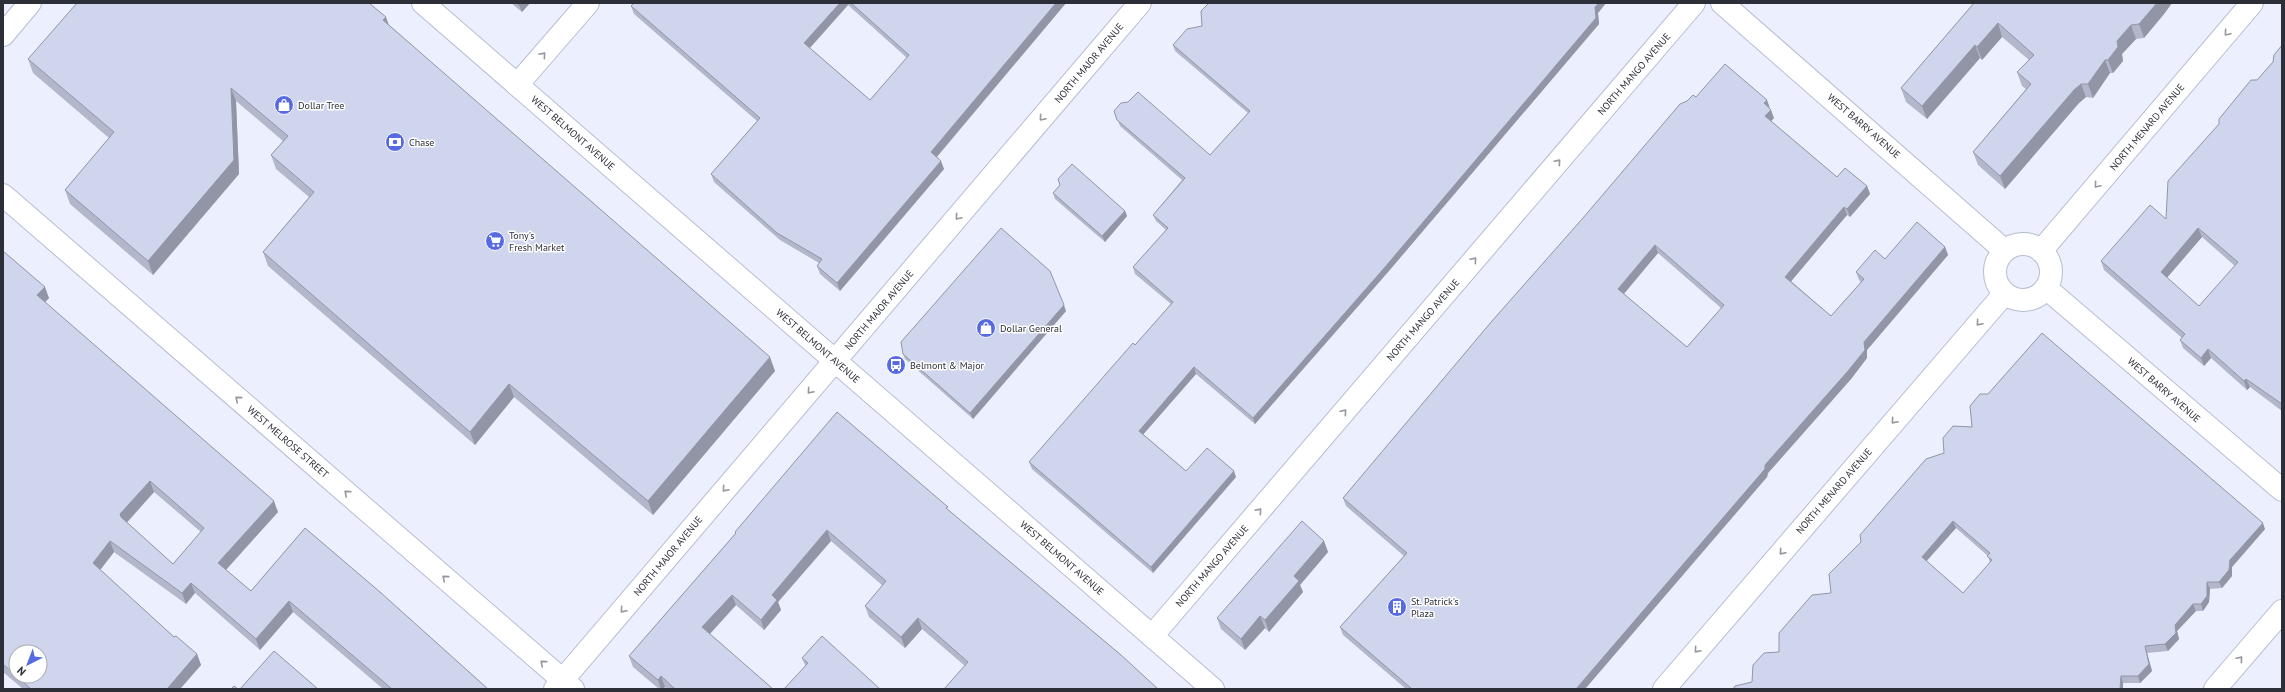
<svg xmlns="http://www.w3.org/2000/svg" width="2285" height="692" font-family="'PT Sans',sans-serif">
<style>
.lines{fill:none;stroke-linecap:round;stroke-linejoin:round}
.minor-casing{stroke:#b6bcd2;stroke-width:24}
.secondary-casing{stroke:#b6bcd2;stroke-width:24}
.minor{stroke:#fff;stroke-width:22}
.secondary{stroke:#fff;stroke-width:22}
.wall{fill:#b2b7cb;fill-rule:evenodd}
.shaded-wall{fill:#9195a5}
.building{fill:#cfd5ec;stroke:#9195a5;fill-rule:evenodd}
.oneway{stroke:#96979c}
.labels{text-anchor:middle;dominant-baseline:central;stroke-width:3;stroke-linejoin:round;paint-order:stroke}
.street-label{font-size:10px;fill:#2d2f38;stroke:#fff}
.poi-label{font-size:10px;fill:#2d2f38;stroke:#fff;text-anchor:start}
</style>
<rect width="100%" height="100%" fill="#ecf0fe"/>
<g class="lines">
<defs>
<path id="minor" d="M1722 3 2004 250
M517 85 588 3
M3 195 573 689
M1995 272a28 28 0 1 1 56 0a28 28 0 1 1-56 0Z
M2041 251 2252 3
M2046 288 2282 490
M1152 636 1694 3
M555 689 1140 3
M1664 689 2005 293
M2215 689 2282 611"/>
<path id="secondary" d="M423 3 1213 689
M3 35 30 3"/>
</defs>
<use href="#minor" class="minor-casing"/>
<use href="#secondary" class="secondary-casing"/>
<use href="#minor" class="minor"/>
<use href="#secondary" class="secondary"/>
</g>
<path class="wall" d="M511 3H530L522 12Z
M634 3H1066L937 157 944 169 840 291 820 274 817 266 819 263 780 240 714 182 711 174 757 121 634 14 631 6ZM848 5 907 58 870 100 810 48Z
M1209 3H1606L1598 13 1599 24 1388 272 1255 424 1196 374 1143 434 1186 471 1236 477 1153 573 1032 469 1029 462 1135 345 1171 304 1135 274 1133 267 1166 230 1156 221 1153 215 1182 180 1120 126 1114 111 1210 155 1248 113 1175 51 1173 45 1202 26Z
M1974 3H2172L2164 14 2144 38 2136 39 2122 54 2123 61 2113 73H2110L2093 98 2086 97 2079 103 2005 189 1978 165 1973 152 2026 89 2022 86 2017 72 2029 60 2002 37 1982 60 1980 58 1927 119 1906 102 1901 88Z
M388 24 775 371 653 515 514 397 475 445 268 266 263 252 309 197 276 169 271 155 283 141 236 101 239 174 153 275 70 204 65 190 109 138 33 73 28 59Z
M2282 45V411L2250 387 2247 390 2211 358 2204 366 2183 348 2180 340 2182 338 2104 270 2101 261 2166 219 2257 80 2273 62ZM2202 237 2235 266 2199 306 2167 278Z
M1696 97 1774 118 1771 121 1837 177 1867 186 1870 194 1850 217 1847 215 1791 281 1831 316 1861 282 1859 280 1856 272 1885 259 1945 247 1948 255 1867 350V358L1851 379 1768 473 1767 477 1585 689H1406L1343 635 1340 627 1404 556 1346 506 1343 498ZM1658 253 1721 308 1687 347 1624 294Z
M1053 193 1125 211 1127 216 1105 242 1055 199Z
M3 251 49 298 45 302 278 512 226 570 251 591 305 528 488 689H383L293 612 260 650 195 593 186 604 114 552 100 570 174 637 197 654 201 665 180 689H23L3 672ZM154 492 201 532 173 564 127 523Z
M1066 311 973 419 905 359 903 354Z
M1926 459 2265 529 2232 567V576L2222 588 2210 589 2209 602 2203 611H2196L2177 631 2179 639 2168 651 2147 653 2152 671 2140 683 1752 682 1831 593 1861 542ZM1956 528 1988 556 1990 563 1963 593 1926 561Z
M949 511 1121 655 965 666 922 629 905 648 869 617 865 606 883 586 831 541 778 602 781 610 764 630 736 605 710 634 773 689H667L665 687 663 689H659L633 667 629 656 735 534V532Z
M1324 541 1328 552 1300 585 1303 592 1269 632 1265 628 1245 650 1221 629 1217 618Z
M802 658 880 689 805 665Z"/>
<path class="shaded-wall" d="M521 3H530L522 12 519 5Z
M840 3H847L848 5 807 51 804 43Z
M1056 3H1066L934 160 931 152Z
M1599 3H1606L1598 13 1599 24 1388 272 1255 424 1253 418Z
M2157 3H2172L2164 14 2144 38 2139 24Z
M386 17 391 31 383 20Z
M1998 23 2002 37 1982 60 1977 47Z
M2131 25 2136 39 2122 54 2123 61 2113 73 2108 60 2117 41Z
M1975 45 1980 58 1927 119 1922 106Z
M2105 60 2110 73 2093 98 2088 84Z
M2081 84 2086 97 2079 103 2005 189 2000 176 2074 90Z
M231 88 236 101 239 174 153 275 148 261Z
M1767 100 1770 108 1764 103Z
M1771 110 1774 118 1768 124 1765 116Z
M941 161 944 169 840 291 837 283Z
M1867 186 1870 194 1850 217 1847 209Z
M1844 207 1847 215 1788 285 1785 277Z
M1125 211 1127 216 1105 242 1102 236Z
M2198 228 2202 237 2164 281 2161 272Z
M1655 245 1658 253 1621 297 1618 289Z
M1945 247 1948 255 1867 350V358L1851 379 1768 473 1767 477 1585 689H1576L1765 465 1864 342Z
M45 287 49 298 41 306 37 295Z
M1064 305 1066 311 973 419 970 413Z
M2208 349 2211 358 2204 366 2201 358Z
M770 357 775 371 653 515 648 501Z
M1194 367 1196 374 1141 437 1139 431Z
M2246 379 2250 387 2247 390 2244 381Z
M509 384 514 397 475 445 470 432Z
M1234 471 1236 477 1153 573 1151 567Z
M150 481 154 492 124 525 121 517 120 514Z
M274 501 278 512 222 574 218 563Z
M1953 521 1956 528 1924 564 1922 557Z
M2263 523 2265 529 2232 567V576L2222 588 2219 582 2230 560Z
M827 530 831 541 778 602 781 610 764 630 761 620 772 595Z
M110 541 114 552 97 574 93 563Z
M1324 541 1328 552 1300 585 1303 592 1269 632 1265 620 1294 576Z
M2207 582 2210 589 2209 602 2203 611 2201 604Z
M191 583 195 593 186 604 182 593Z
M732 595 736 605 706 638 702 627Z
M289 601 293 612 260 650 256 639Z
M2193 604 2196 611 2177 631 2179 639 2168 651 2165 644 2175 625Z
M1260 616 1265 628 1245 650 1241 639Z
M918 618 922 629 905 648 901 637Z
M2145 646 2147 653 2152 671 2140 683 2138 676Z
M197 654 201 665 180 689H167Z
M661 676 665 687 663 689H661L658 680Z
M2121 676 2123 683V689H2120Z"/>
<path class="building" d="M77 3H369L386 17 383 20 770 357 648 501 509 384 470 432 263 252 314 192 271 155 288 136 231 88 234 160 148 261 65 190 114 132 28 59Z
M516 3H521L519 5Z
M634 3H840L804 43 870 100 909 55 851 3H1056L931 152 941 161 837 283 817 266 822 259 777 233 711 174 760 118 631 6Z
M1209 3H1599L1595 7 1596 18 1386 266 1253 418 1194 367 1139 431 1186 471 1207 448 1234 471 1151 567 1029 462 1133 343 1135 345 1173 302 1133 267 1168 228 1153 215 1185 178 1117 120 1114 111 1121 103 1128 102 1138 92 1210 155 1250 111 1173 45 1187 29 1202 26 1201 11Z
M1974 3H2157L2139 24 2131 25 2117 41 2118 47 2108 60H2105L2088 84H2081L2074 90 2000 176 1973 152 2031 84 2017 72 2034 55 1998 23 1977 47 1975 45 1922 106 1901 88Z
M2282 45V404L2246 379 2244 381 2208 349 2201 358 2180 340 2185 334 2101 261 2150 205 2166 219 2168 181 2219 124V119L2251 80H2257L2273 62 2274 55ZM2198 228 2238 262 2199 306 2161 272Z
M1725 64 1767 100 1764 103 1771 110 1765 116 1837 177 1845 168 1867 186 1847 209 1844 207 1785 277 1831 316 1864 279 1856 272 1875 250 1885 259 1917 222 1945 247 1864 342 1865 350 1848 371 1765 465V469L1576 689H1412L1340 627 1407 553 1343 498 1492 321 1583 218 1680 104 1687 101 1693 95 1696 97ZM1655 245 1724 305 1687 347 1618 289Z
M1072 164 1125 211 1102 236 1053 193 1060 185 1058 179Z
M1001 228 1050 271 1064 305 970 413 903 354 901 342Z
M3 251 45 287 37 295 274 501 218 563 251 591 305 528 380 592 488 689H392L289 601 256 639 191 583 182 593 110 541 93 563 174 637 176 636 197 654 167 689H31L16 676H40V652H16V676L3 664ZM150 481 204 528 173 564 121 517 120 514Z
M2042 333 2263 523 2230 560 2229 570 2219 582H2207V596L2201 604H2193L2175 625 2176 633 2165 644 2145 646 2149 664 2138 676H2121L2120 689H1733L1735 686 1752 682 1753 665 1764 653 1779 652V633L1812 595 1831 593 1829 574 1861 542 1860 535 1926 459 1944 453 1943 438 1953 426 1972 427 1970 406 1980 394H1988ZM1953 521 1990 553 1987 556 1992 560 1963 593 1922 557Z
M837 412 948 507 946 508 1121 655 1158 689H944L968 662 918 618 901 637 865 606 886 581 827 530 772 595 777 600 761 620 732 595 702 627 773 689H675L661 676 658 680 629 656 736 533 735 532Z
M1302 521 1324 541 1294 576 1299 581 1265 620 1260 616 1241 639 1217 618Z
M822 636 880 689H784L808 663 802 658Z
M274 651 318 689H240Z
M234 686 238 689H231Z"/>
<defs><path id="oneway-chevron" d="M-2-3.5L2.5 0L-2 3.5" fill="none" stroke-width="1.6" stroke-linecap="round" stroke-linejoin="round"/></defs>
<g class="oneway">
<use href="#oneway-chevron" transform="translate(2227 33) rotate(130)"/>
<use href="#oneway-chevron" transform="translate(543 55) rotate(-49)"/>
<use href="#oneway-chevron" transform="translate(1042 118) rotate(130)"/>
<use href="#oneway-chevron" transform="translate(1558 162) rotate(-49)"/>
<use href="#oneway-chevron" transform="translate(2097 185) rotate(130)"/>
<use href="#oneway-chevron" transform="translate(958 217) rotate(130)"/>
<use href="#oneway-chevron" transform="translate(1474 260) rotate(-49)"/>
<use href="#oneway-chevron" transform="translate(1979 323) rotate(131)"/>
<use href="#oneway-chevron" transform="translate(810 391) rotate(131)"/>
<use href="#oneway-chevron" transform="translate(238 399) rotate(-139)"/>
<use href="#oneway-chevron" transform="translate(1344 412) rotate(-49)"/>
<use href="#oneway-chevron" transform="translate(1894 421) rotate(131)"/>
<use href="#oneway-chevron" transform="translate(725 489) rotate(131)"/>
<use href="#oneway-chevron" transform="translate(347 493) rotate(-139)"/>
<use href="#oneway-chevron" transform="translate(1259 511) rotate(-49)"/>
<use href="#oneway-chevron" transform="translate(1782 552) rotate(131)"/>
<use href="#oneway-chevron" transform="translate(445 578) rotate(-139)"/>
<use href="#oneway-chevron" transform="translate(623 610) rotate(131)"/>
<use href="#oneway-chevron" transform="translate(1697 650) rotate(131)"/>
<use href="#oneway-chevron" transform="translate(2240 659) rotate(-49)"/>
<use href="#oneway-chevron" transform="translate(543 663) rotate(-139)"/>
</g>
<defs>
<symbol id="shop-disc" viewBox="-11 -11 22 22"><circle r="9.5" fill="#586ae1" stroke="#fff"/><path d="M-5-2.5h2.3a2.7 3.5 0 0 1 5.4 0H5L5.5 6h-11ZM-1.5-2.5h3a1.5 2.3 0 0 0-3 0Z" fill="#fff"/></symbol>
<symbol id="bank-disc" viewBox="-11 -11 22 22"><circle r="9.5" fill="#586ae1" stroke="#fff"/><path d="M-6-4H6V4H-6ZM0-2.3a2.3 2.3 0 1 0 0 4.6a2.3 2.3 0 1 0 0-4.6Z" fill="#fff"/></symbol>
<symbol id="supermarket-disc" viewBox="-11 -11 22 22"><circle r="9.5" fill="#586ae1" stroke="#fff"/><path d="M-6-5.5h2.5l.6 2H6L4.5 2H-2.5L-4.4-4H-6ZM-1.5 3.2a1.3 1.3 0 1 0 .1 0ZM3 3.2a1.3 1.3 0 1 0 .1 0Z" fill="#fff"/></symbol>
<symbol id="bus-disc" viewBox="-11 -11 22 22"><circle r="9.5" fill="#586ae1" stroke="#fff"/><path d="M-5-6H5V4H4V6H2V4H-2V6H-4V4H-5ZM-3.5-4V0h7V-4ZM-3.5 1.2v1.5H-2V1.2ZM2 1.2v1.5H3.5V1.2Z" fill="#fff"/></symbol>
<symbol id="building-disc" viewBox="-11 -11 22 22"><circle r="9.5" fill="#586ae1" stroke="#fff"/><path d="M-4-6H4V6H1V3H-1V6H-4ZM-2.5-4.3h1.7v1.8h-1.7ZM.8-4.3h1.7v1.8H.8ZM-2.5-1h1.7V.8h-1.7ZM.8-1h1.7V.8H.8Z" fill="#fff"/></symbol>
</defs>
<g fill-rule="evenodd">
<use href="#shop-disc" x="273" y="94" width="22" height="22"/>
<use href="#bank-disc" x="384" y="131" width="22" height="22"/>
<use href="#supermarket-disc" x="484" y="230" width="22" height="22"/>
<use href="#shop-disc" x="975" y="317" width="22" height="22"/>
<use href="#bus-disc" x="885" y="354" width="22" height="22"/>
<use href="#building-disc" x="1386" y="596" width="22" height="22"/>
</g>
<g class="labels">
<g class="street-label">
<text transform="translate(1089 63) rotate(-50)">NORTH MAJOR AVENUE</text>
<text transform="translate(1634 74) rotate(-49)">NORTH MANGO AVENUE</text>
<text transform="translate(1864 126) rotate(41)">WEST BARRY AVENUE</text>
<text transform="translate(2147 127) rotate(-50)">NORTH MENARD AVENUE</text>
<text transform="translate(573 133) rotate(41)">WEST BELMONT AVENUE</text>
<text transform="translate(879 310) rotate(-50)">NORTH MAJOR AVENUE</text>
<text transform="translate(1423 320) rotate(-49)">NORTH MANGO AVENUE</text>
<text transform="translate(818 346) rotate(41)">WEST BELMONT AVENUE</text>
<text transform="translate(2164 390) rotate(41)">WEST BARRY AVENUE</text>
<text transform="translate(288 442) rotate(41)">WEST MELROSE STREET</text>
<text transform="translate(1834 491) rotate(-49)">NORTH MENARD AVENUE</text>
<text transform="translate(668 556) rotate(-50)">NORTH MAJOR AVENUE</text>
<text transform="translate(1062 558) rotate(41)">WEST BELMONT AVENUE</text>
<text transform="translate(1212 566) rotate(-49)">NORTH MANGO AVENUE</text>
</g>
<g class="poi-label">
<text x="298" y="105">Dollar Tree</text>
<text x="409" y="142">Chase</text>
<text x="509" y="235">Tony's<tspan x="509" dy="12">Fresh Market</tspan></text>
<text x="1000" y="328">Dollar General</text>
<text x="910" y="365">Belmont &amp; Major</text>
<text x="1411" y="601">St. Patrick's<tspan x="1411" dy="12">Plaza</tspan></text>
</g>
</g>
<rect width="2285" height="692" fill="none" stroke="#2d2f38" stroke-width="8"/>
<g transform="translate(28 664) rotate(222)"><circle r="19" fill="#ffffff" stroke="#abacaf"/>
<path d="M0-3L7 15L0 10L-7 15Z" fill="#586ae1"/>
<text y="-6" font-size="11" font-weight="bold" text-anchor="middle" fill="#2d2f38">N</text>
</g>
</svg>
